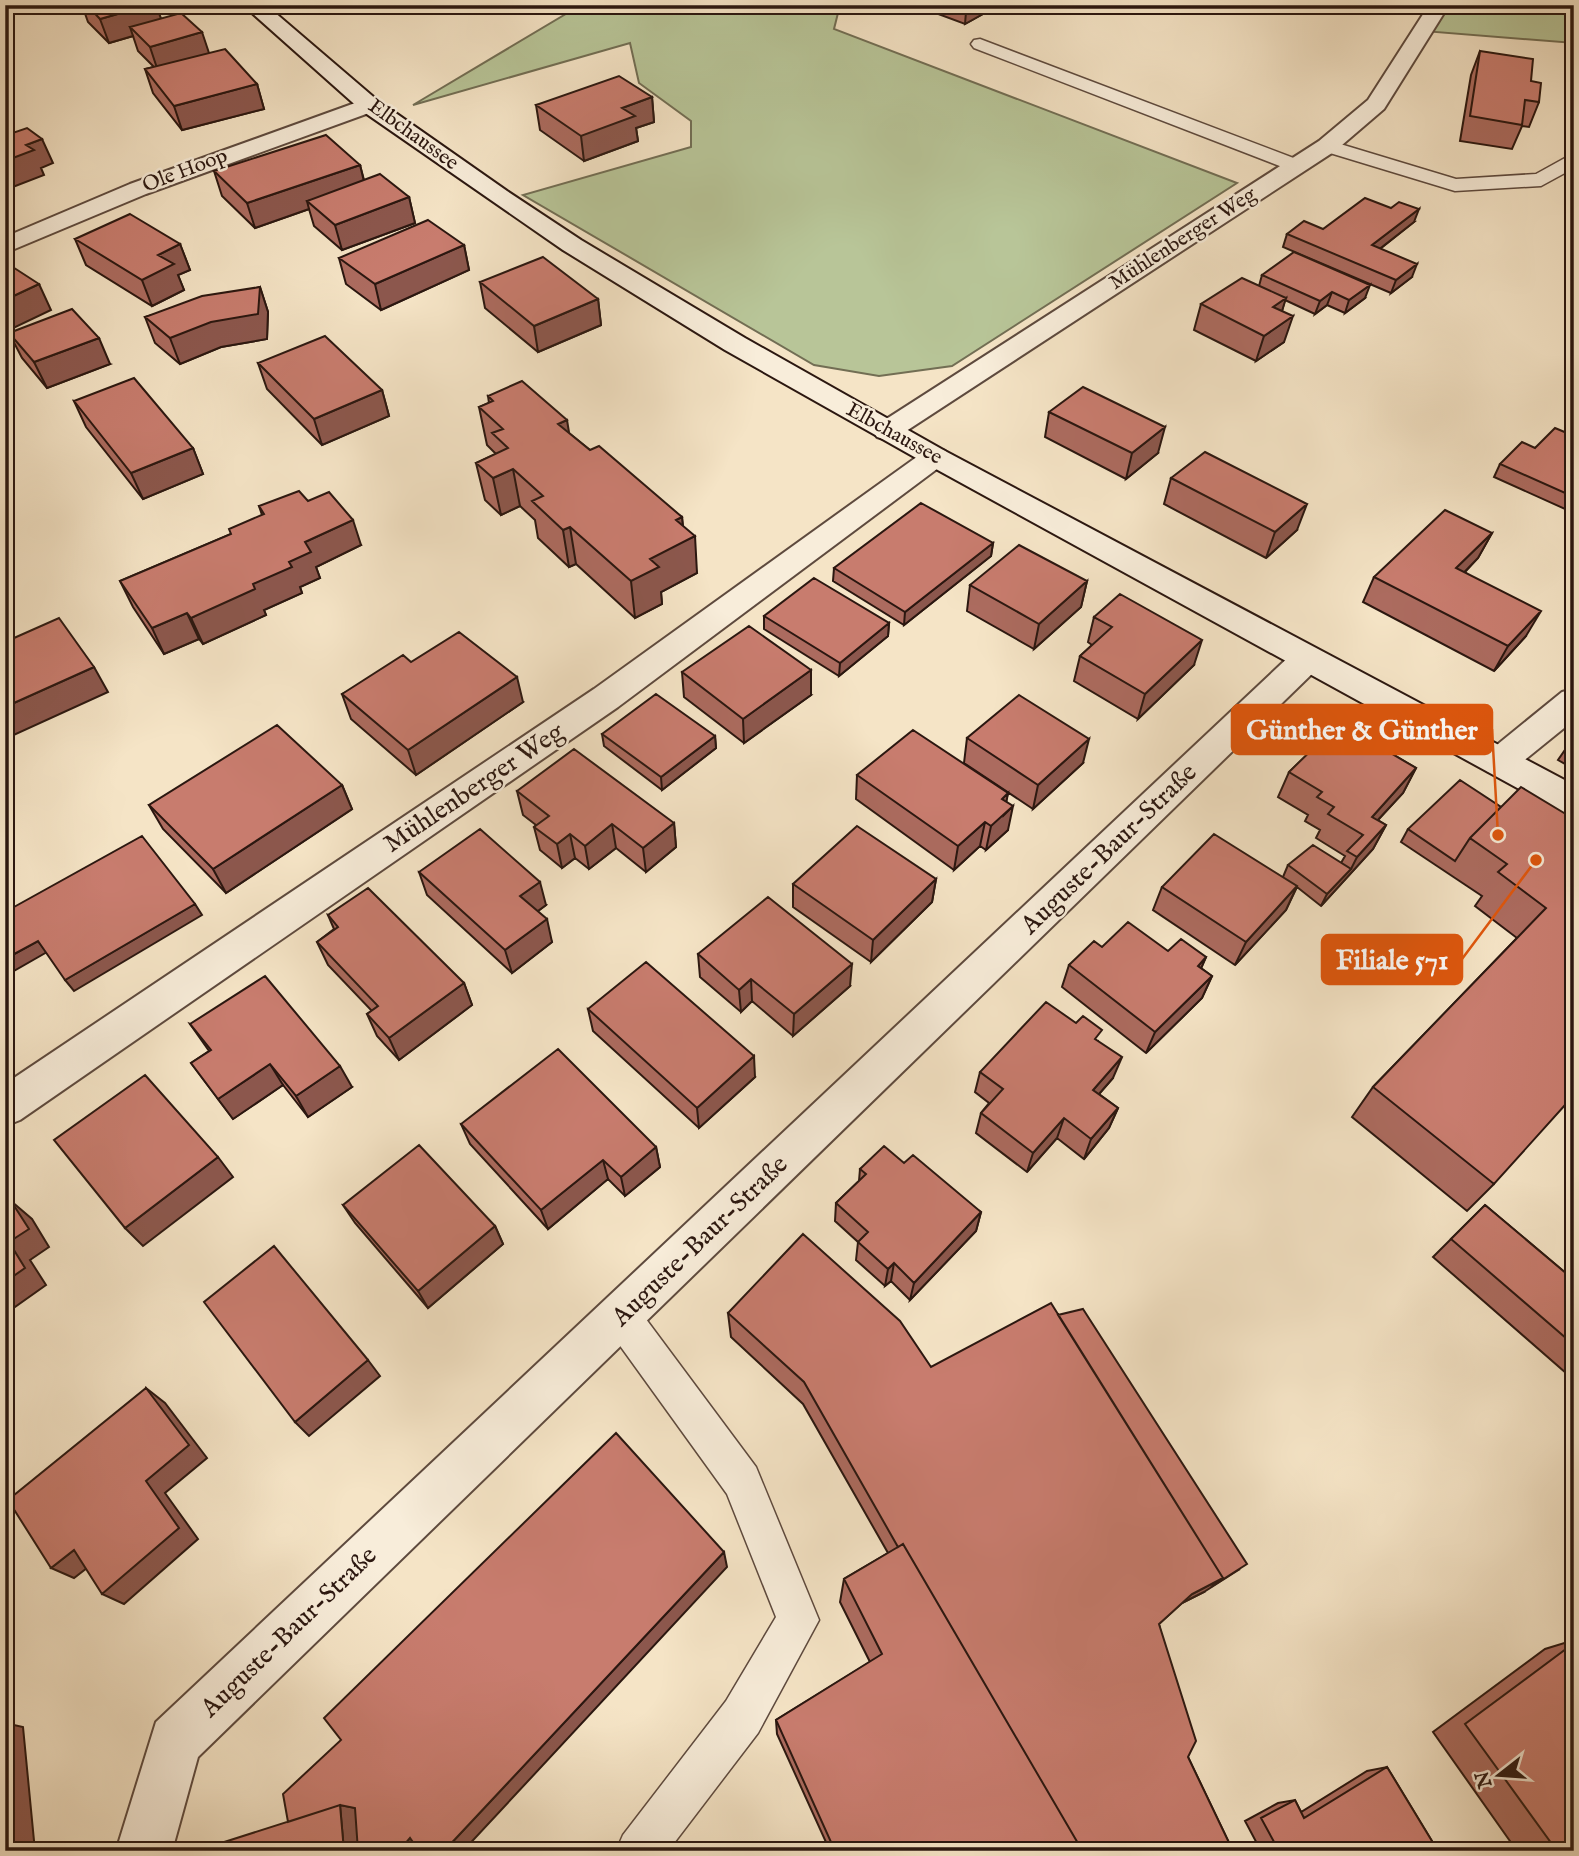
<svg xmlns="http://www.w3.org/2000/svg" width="1579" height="1856" font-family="'IM FELL English',serif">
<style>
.green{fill:#b8c598;stroke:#726e54;stroke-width:2}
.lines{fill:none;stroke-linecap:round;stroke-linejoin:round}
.lane-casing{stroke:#5e4a3e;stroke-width:3}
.street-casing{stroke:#5e4a3e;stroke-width:4}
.secondary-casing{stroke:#2b1710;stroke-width:4}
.lane{fill:#f8edda;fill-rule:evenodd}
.street{fill:#f8edda;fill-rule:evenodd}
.secondary{fill:#f8edda;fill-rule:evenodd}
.wall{fill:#ac6b5f;stroke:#2b1710;stroke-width:2}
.shaded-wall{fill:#8c574d;stroke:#2b1710;stroke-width:2}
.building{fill:#c87c6e;stroke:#2b1710;stroke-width:2}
.labels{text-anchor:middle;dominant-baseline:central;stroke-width:5;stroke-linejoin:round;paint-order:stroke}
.far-street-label{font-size:21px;fill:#2b1710;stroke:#f8edda}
.street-label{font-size:26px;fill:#2b1710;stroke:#f8edda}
.leader{fill:none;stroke:#df560c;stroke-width:2.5}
.callout-dot{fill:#df560c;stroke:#f8edda;stroke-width:2.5}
.callout{fill:#df560c;stroke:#df560c;stroke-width:2.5}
.callout-label{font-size:28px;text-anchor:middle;font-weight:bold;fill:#fff}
</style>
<rect width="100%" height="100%" fill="#f5e4c6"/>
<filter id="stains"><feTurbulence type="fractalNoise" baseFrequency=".00286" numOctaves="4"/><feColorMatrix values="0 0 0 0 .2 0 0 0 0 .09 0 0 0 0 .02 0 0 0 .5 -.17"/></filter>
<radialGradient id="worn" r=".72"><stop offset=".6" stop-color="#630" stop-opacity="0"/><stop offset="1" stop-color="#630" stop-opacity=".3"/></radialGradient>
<path class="green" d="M581 5H840L834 29 1237 183 952 366 879 376 814 365 523 195 691 147V121L639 83 630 43 413 105Z
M1439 5H1574V43L1423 31Z"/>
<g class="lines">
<defs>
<path id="lane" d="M980 39 1304 162 1307 166 1304 170H1290L974 48 971 44 974 40Z
M1327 140 1456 179 1536 174 1574 153V168L1541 186 1455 191 1320 150 1318 146Z
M621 1298 634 1303 756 1467 819 1620 758 1733 668 1851H616L623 1835 726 1701 776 1617 727 1494 608 1329 602 1316 608 1303Z"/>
<path id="street" d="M1429 5H1449L1384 109 1335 151 897 437 887 440 877 437 873 431 877 425 1319 141 1368 100Z
M369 98 377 100 380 105 377 110 146 194 5 253V237L130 184Z
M935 448 945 451 950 457 945 463 618 707 20 1120 5 1126V1084L594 689 925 451Z
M1306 648 1318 652 1323 660 1318 668 198 1757 172 1851H116L156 1722 1294 652Z
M1574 689V720L1511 771 1499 775 1487 771 1481 762 1487 753 1562 692Z"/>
<path id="secondary" d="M243 5H266L377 100 507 191 581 240 745 338 945 451 1574 785V816L1561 812 925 463 725 350 563 250 361 110Z"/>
</defs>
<use href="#lane" class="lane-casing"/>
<use href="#street" class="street-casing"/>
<use href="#secondary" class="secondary-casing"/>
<use href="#lane" class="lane"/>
<use href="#street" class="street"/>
<use href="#secondary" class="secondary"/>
</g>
<path class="wall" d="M82 5H156L161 19 208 53 257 84 264 109 182 130 153 93 145 69 154 67 138 51 133 36 109 43 88 22Z
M914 5H999L965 24Z
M1480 51 1531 81 1539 102 1529 127 1522 126 1512 149 1460 141 1471 75Z
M652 97 654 122 636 128 638 141 584 161 540 130 536 105Z
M360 165 364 180 409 197 415 223 342 250 314 226 309 209 255 228 222 196 214 171Z
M1414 222 1380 249 1412 277 1391 293 1283 247 1287 234 1323 229Z
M75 239 180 244 190 270 178 275 184 290 152 306 86 265Z
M464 245 469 270 381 310 346 284 339 258Z
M1262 275 1365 298 1345 313 1327 305 1315 314 1285 300 1282 311 1284 342 1256 361 1194 330 1201 304 1259 286Z
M480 282 598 299 601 325 538 352 485 308Z
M260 287 268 312 267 339 221 347 180 364 155 343 145 317Z
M9 333 110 364 47 388 22 358Z
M258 363 382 390 389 416 322 445 267 389Z
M488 396 569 433 590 450 682 517 683 526 697 573 661 592 662 604 635 618 576 564 569 567 538 538 535 520 520 506 501 515 485 500 476 463 496 454 487 445 479 407 489 403Z
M74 401 193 448 203 474 143 499 86 427Z
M1049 412 1158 453 1126 479 1045 437Z
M1574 436V462L1572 464H1574V513L1494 477 1500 464 1535 448Z
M1171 478 1297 530 1266 558 1164 504Z
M308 501 361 545 316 567 320 578 300 587 302 593 264 610 266 615 203 644 199 639 164 654 133 607 120 581 231 534 262 515 259 506Z
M1492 533 1478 558 1465 572 1526 636 1494 671 1363 602 1374 577Z
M993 543 991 556 904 625 833 581 834 568Z
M1087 581 1081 607 1034 649 967 611 970 585Z
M764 616 889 623 888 636 839 676 764 629Z
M1094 617 1194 665 1138 719 1074 681 1080 656 1092 645 1088 642Z
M411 662 523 702 416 775 351 719 342 694Z
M682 672 811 695 744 743 684 697Z
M1320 725 1381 740 1379 746 1416 768 1403 793 1378 820 1386 825 1373 849 1321 906 1297 887 1286 910 1235 965 1153 910 1162 887 1283 877 1288 865 1341 863 1345 856 1316 838 1320 830 1305 821 1308 815 1278 797 1289 772 1310 752 1308 750Z
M602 734 715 736 716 748 662 790 604 746Z
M1574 737V769L1558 760Z
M967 738 1083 763 1033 809 964 763Z
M857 775 1008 793 1006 801 1008 830 986 850 980 846 954 870 856 799Z
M342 785 352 809 226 893 163 829 149 805Z
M517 791 674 823 676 847 646 872 616 848 589 869 575 858 562 868 540 850 534 827 536 825 523 815Z
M1501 807 1574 819 1494 1184 1467 1211 1352 1117 1373 1087 1517 938 1475 906 1482 896 1401 842 1408 829Z
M419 872 546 905 538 911 552 942 512 973 427 895Z
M936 879 932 902 871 962 793 907V884Z
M328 915 464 983 472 1005 399 1060 377 1036 367 1014 372 1011 328 965 317 942 334 929Z
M1102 947 1168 951 1206 957 1201 968 1212 976 1202 998 1146 1053 1062 987 1069 965Z
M698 954 850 986 793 1036 752 1001 741 1012 700 977Z
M588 1009 755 1077 699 1128 593 1031Z
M190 1024 352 1087 308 1117 283 1085 233 1119 191 1063 209 1051Z
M1098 1041 1113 1078 1099 1094 1118 1108 1109 1128 1084 1159 1057 1138 1027 1172 976 1133 981 1113 989 1103 975 1092 980 1072Z
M461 1124 656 1147 660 1167 625 1196 608 1179 548 1229 470 1144Z
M904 1163 981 1212 976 1231 910 1300 891 1281 885 1286 856 1260 858 1242 835 1221 836 1203 859 1181 860 1169Z
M343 1205 495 1226 503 1244 428 1308 355 1223Z
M1485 1205 1574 1280V1380L1433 1257Z
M728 1313 931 1367 1204 1592 1182 1603 1159 1624 1188 1757 1233 1851H830L777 1734 776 1720 870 1662 840 1602 844 1579 888 1553 803 1404 731 1337Z
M1574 1640V1851H1517L1433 1732 1545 1649Z
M1387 1767 1438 1851H1261L1245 1821 1278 1803 1295 1800 1301 1812 1367 1771Z"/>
<path class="shaded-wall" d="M149 5H156L164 27H130L133 36 109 43 100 19Z
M979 5H999L965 24 966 12Z
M202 32 210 56 158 71 150 47Z
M257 84 264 109 182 130 174 106Z
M652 97 654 122 636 128 638 141 584 161 581 136 622 108Z
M42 139 53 163 41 168 44 175 5 190V161L26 145Z
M360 165 366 190 307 201 309 209 255 228 247 203Z
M409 197 415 223 342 250 335 225Z
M1419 209 1414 222 1368 258 1372 245Z
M180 244 190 270 178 275 184 290 152 306 142 280 158 255Z
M464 245 469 270 381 310 375 284Z
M1417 264 1412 277 1391 293 1396 280Z
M39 284 51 310 5 332V300Z
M1370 285 1365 298 1345 313 1349 300Z
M260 287 268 312 267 339 221 347 180 364 170 338Z
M1332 292 1327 305 1315 314 1320 301Z
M1286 298 1278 324 1273 307Z
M598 299 601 325 538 352 534 326Z
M1293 316 1284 342 1256 361 1264 336Z
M99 338 110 364 47 388 34 362Z
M382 390 389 416 322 445 314 419Z
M567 420 573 457 558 424Z
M1165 427 1158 453 1126 479 1132 453Z
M193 448 203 474 143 499 131 473Z
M513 469 520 506 501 515 493 478Z
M1307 504 1297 530 1266 558 1275 532Z
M682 517 684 541 695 536 697 573 661 592 662 604 635 618 631 581 650 559 676 520Z
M353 520 361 545 316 567 320 578 300 587 302 593 264 610 266 615 203 644 191 618 253 584 289 562 305 542Z
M570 527 576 564 569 567 563 530Z
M1492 533 1478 558 1443 594 1456 568Z
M993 543 991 556 904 625 905 612Z
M1087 581 1081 607 1034 649 1039 624Z
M1541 611 1526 636 1494 671 1508 646Z
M187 613 199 639 164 654 152 628Z
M889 623 888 636 839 676 840 663Z
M1202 640 1194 665 1138 719 1145 694Z
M94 667 108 692 5 739V707Z
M811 670V695L744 743 743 719Z
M517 677 523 702 416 775 408 750Z
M715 736 716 748 662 790 661 777Z
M1089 739 1083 763 1033 809 1038 785Z
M1416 768 1403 793 1361 838 1372 817Z
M342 785 352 809 226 893 213 869Z
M1008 793 1004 815 1013 806 1008 830 986 850 991 826 1002 799Z
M985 822 980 846 954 870 958 846Z
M674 823 676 847 646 872 643 848Z
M612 824 616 848 589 869 585 846Z
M1386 825 1373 849 1321 906 1327 894 1351 869 1357 857Z
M570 834 575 858 562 868 557 844Z
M936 879 932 902 871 962 873 940Z
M540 882 546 905 527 919 520 896Z
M1297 886 1286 910 1235 965 1246 942Z
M195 904 202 915 74 991 65 980Z
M547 919 552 942 512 973 505 950Z
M38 941 47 952 5 976V959Z
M1206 957 1196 980 1198 966Z
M852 964 850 986 793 1036 794 1014Z
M1212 976 1202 998 1146 1053 1155 1032Z
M751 979 752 1001 741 1012 739 990Z
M464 983 472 1005 399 1060 389 1038Z
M754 1056 755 1077 699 1128 697 1108Z
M1122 1057 1113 1078 1085 1110 1093 1090Z
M270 1064 283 1085 233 1119 218 1099Z
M340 1066 352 1087 308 1117 296 1096Z
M1118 1108 1109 1128 1084 1159 1091 1139Z
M1064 1118 1057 1138 1027 1172 1033 1153Z
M656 1147 660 1167 625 1196 621 1177Z
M218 1157 233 1177 143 1246 125 1228Z
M603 1160 608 1179 548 1229 541 1210Z
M11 1201 32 1219 49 1247 30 1260 46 1285 5 1314V1282L9 1242Z
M981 1212 976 1231 910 1300 914 1283Z
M495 1226 503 1244 428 1308 418 1291Z
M894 1263 891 1281 885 1286 888 1269Z
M368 1360 380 1376 309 1436 295 1422Z
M146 1388 165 1403 207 1458 165 1493 198 1539 124 1604 102 1594 146 1481Z
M74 1550 96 1561 74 1578 51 1568Z
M724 1552 727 1567 463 1851H444Z
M1240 1569 1204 1592 1174 1607 1192 1594Z
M5 1723 23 1727 35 1851H5Z
M340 1805 376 1812 380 1851H344Z
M410 1838 420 1851H399Z"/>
<path class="building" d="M87 5H149L100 19Z
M948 5H979L966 12Z
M181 13 202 32 150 47 130 27Z
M225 49 257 84 174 106 145 69Z
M1480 51 1533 59 1531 81 1541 83 1539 102 1525 100 1522 125 1470 116Z
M619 76 652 97 622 108 635 116 581 136 536 105Z
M27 128 42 139 26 145 34 150 5 161V131L10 134Z
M326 135 360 165 247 203 214 171Z
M380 174 409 197 335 225 307 201Z
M1365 198 1391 208 1399 202 1419 209 1372 245 1417 264 1396 280 1287 234 1304 221 1323 229Z
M130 214 180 244 158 255 174 264 142 280 75 239Z
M428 220 464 245 375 284 339 258Z
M1294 252 1370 285 1349 300 1332 292 1320 301 1262 275Z
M543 257 598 299 534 326 480 282Z
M5 262 39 284 5 300Z
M1242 278 1286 298 1273 307 1293 316 1264 336 1201 304Z
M260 287 258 314 211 322 170 338 145 317 202 296Z
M72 309 99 338 34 362 9 333Z
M325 336 382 390 314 419 258 363Z
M134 378 193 448 131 473 74 401Z
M522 381 567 420 558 424 590 450 599 446 682 517 676 520 695 536 650 559 659 567 631 581 570 527 563 530 532 501 543 496 513 469 493 478 476 463 508 448 492 433 503 429 479 407 493 401 488 396Z
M1083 387 1165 427 1132 453 1049 412Z
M1555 428 1574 436V456L1569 462 1574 464V497L1500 464 1522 442 1535 448Z
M1205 452 1307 504 1275 532 1171 478Z
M299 491 308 501 329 492 353 520 305 542 311 552 289 562 292 567 253 584 255 589 191 618 187 613 152 628 120 581 231 534 229 529 264 514 259 506Z
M921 503 993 543 905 612 834 568Z
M1445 510 1492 533 1456 568 1541 611 1508 646 1374 577Z
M1019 545 1087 581 1039 624 970 585Z
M814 578 889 623 840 663 764 616Z
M1120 594 1202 640 1145 694 1080 656 1112 627 1094 617Z
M59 618 94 667 5 707V642Z
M749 626 811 670 743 719 682 672Z
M459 632 517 677 408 750 342 694 403 655 411 662Z
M656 694 715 736 661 777 602 734Z
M1019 695 1089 739 1038 785 967 738Z
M1347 720 1381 740 1377 745 1416 768 1372 817 1386 825 1357 857 1347 851 1363 835 1328 814 1334 807 1317 797 1322 792 1289 772 1326 736 1320 725Z
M277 725 342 785 213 869 149 805Z
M913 730 1008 793 1002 799 1013 806 991 826 985 822 958 846 857 775Z
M574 749 674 823 643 848 612 824 585 846 570 834 557 844 534 827 549 816 517 791Z
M1460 780 1501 807 1470 838 1455 861 1408 829Z
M1521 787 1574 819V1095L1494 1184 1373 1087 1546 908 1498 872 1507 864 1470 838Z
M857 826 936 879 873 940 793 884Z
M480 829 540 882 520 896 547 919 505 950 419 872Z
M1214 834 1297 886 1246 942 1162 887Z
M142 836 195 904 65 980 38 941 5 959V912Z
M1313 845 1351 869 1327 894 1288 865Z
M368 888 464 983 389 1038 367 1014 378 1006 317 942 338 927 328 915Z
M768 897 852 964 794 1014 751 979 739 990 698 954Z
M1128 922 1168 951 1181 939 1206 957 1198 966 1212 976 1155 1032 1069 965 1094 941 1102 947Z
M646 962 754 1056 697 1108 588 1009Z
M265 976 340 1066 296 1096 270 1064 218 1099 191 1063 211 1050 190 1024Z
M1046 1002 1076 1023 1083 1016 1102 1030 1095 1039 1122 1057 1093 1090 1118 1108 1091 1139 1064 1118 1033 1153 981 1113 1003 1089 980 1072Z
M558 1049 656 1147 621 1177 603 1160 541 1210 461 1124Z
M145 1075 218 1157 125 1228 54 1140Z
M419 1145 495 1226 418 1291 343 1205Z
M884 1146 904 1163 913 1155 981 1212 914 1283 894 1263 888 1269 858 1242 868 1232 836 1203 866 1174 860 1169Z
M11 1201 29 1229 9 1242 25 1268 5 1282V1205Z
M1485 1205 1574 1280V1345L1451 1239Z
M803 1234 900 1321 931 1367 1051 1303 1223 1578 1192 1594 1159 1624 1196 1741 1188 1757 1233 1851H1072L1079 1845 903 1544 898 1547 804 1382 728 1313Z
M274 1246 368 1360 295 1422 204 1302Z
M1083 1309 1247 1564 1211 1587 1223 1578 1058 1315Z
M146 1388 189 1445 146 1481 179 1528 102 1594 74 1550 51 1568 8 1500Z
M616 1433 724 1552 444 1851H419L410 1838 399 1851H358L355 1808 340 1805 288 1822 283 1794 341 1740 324 1718Z
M903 1544 1079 1845 1070 1851H835L776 1720 882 1654 844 1579Z
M1574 1643V1851H1557L1465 1724Z
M1387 1767 1438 1851H1279L1261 1818 1295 1800 1304 1818Z
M340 1805 344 1851H196Z"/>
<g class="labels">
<g class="far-street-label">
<text transform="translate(413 135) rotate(36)">Elbchaussee</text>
<text transform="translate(185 171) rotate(-21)">Ole Hoop</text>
<text transform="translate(1183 239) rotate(-33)">Mühlenberger Weg</text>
<text transform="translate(894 434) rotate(29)">Elbchaussee</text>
</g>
<g class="street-label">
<text transform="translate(474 788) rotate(-34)">Mühlenberger Weg</text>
<text transform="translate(1109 849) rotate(-44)">Auguste-Baur-Straße</text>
<text transform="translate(700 1241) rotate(-44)">Auguste-Baur-Straße</text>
<text transform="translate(289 1632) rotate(-44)">Auguste-Baur-Straße</text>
</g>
</g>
<path class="leader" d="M1498 835L1492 729M1536 860L1462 959"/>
<g class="callout-dot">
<circle cx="1498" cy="835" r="7"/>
<circle cx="1536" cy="860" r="7"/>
</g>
<g class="callout">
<rect x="1232" y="705" width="260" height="49" rx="7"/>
<rect x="1322" y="935" width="140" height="49" rx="7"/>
</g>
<g class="callout-label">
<text x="1362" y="739">Günther &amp; Günther</text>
<text x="1392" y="969">Filiale 571</text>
</g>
<rect width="1579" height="1856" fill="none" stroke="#f5e4c6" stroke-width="28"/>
<rect x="7" y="7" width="1565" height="1842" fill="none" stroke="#2b1710" stroke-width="3.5"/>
<rect x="14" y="14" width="1551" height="1828" fill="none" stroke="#2b1710" stroke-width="2"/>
<g transform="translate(1499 1775) rotate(253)" stroke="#f8edda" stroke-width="5" paint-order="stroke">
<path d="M0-5L12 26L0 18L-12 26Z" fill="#2b1710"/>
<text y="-10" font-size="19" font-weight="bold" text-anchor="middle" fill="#2b1710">N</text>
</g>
<rect width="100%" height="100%" filter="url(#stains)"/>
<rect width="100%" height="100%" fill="url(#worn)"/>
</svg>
